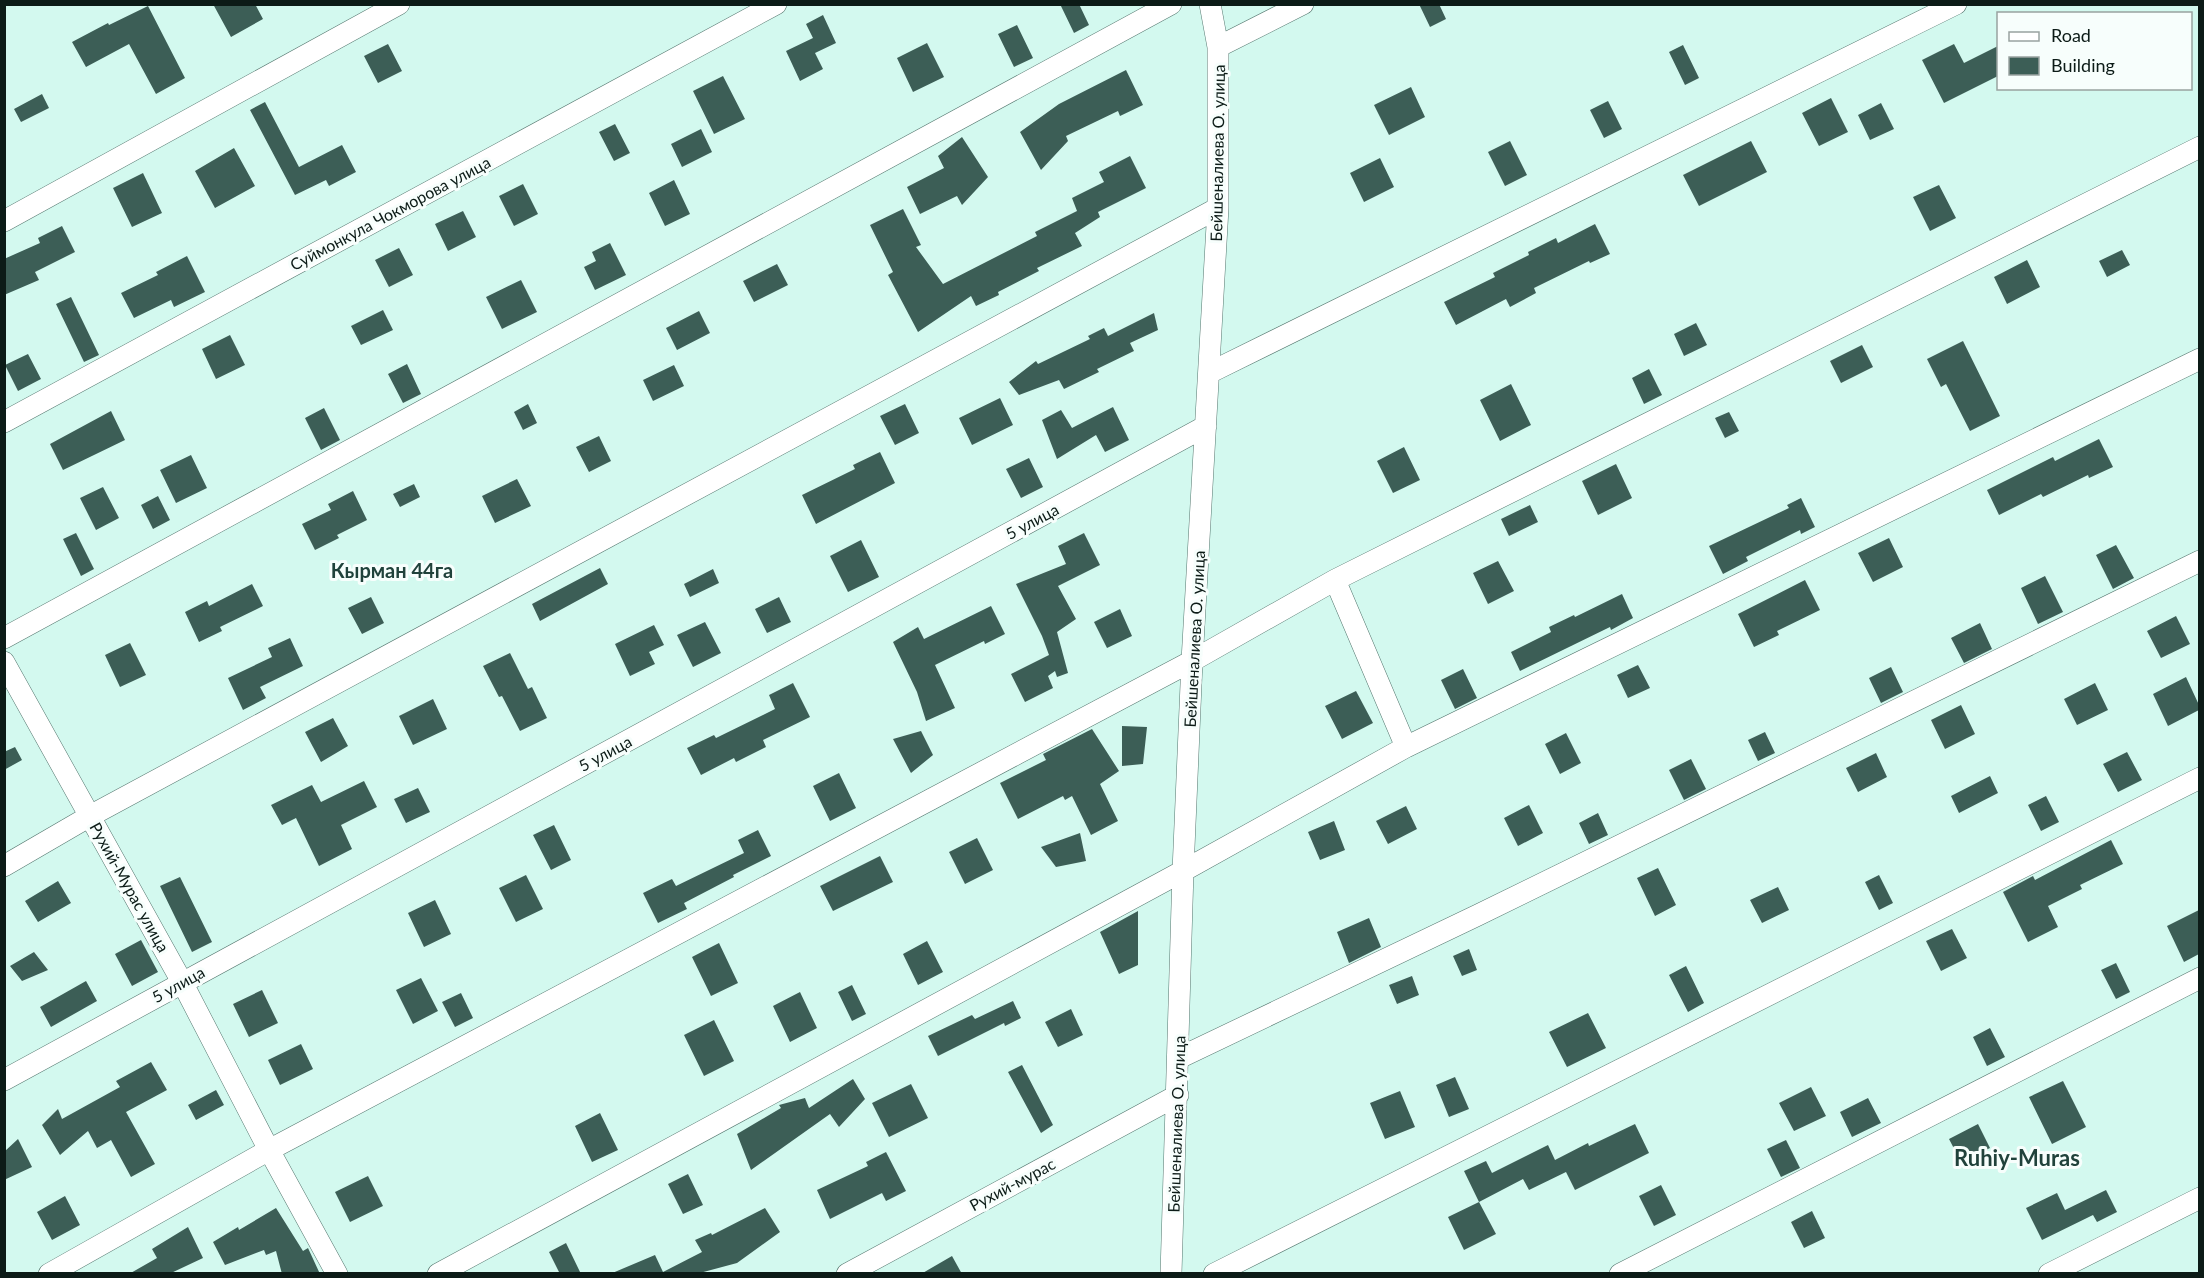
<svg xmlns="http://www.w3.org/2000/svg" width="2204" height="1278" font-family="Lato,sans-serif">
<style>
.building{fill:#3c5e56}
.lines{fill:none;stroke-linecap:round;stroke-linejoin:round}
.minor-casing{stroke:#55776f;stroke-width:22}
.minor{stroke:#fff;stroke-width:21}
.labels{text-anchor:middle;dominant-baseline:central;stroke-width:6;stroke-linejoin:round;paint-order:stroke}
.street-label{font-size:16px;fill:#0c1b17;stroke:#f7fefc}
.quarter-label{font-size:20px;font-weight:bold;fill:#20423b;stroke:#f7fefc}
.district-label{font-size:22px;font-weight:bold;fill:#20423b;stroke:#f7fefc}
</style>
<rect width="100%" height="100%" fill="#d3f9ef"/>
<path class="building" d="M213 4H255L263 19 231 37Z
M1060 4H1079L1089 25 1074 33Z
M1419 4H1439L1446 19 1430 27Z
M148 6 185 78 156 94 129 44 86 67 72 42 108 23 109 25Z
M823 15 836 43 815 53 823 69 800 81 786 51 813 38 806 24Z
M1017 25 1033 58 1014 67 998 34Z
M927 43 944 77 913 92 897 58Z
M388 44 402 71 378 83 364 56Z
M1954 44 1964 63 1998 46V76L1944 103 1922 60Z
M1683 45 1699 78 1685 85 1669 52Z
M1126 70 1143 105 1120 116 1118 111 1066 136 1068 141 1041 170 1020 132 1059 104Z
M723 76 745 119 714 134 693 91Z
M1411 87 1425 117 1389 135 1374 105Z
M42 94 49 108 21 122 14 109Z
M1831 98 1848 132 1819 146 1802 113Z
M1608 101 1622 129 1604 138 1590 110Z
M265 102 299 167 342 145 356 172 329 186 326 180 295 195 250 110Z
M1881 103 1894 129 1870 140 1858 115Z
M615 124 630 153 614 161 599 132Z
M701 129 712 152 682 167 671 144Z
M962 137 988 177 962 205 957 196 920 214 907 187 944 168 938 156Z
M1510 141 1527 175 1505 186 1488 152Z
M1751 141 1767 172 1699 206 1683 175Z
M234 148 255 186 215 208 195 171Z
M1130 156 1146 188 1098 212 1100 217 1075 233 1082 246 1037 268 1039 271 998 292 999 295 976 306 971 296 918 332 888 275 893 272 870 225 903 209 921 245 916 247 943 284 1037 236 1035 232 1077 211 1072 198 1104 182 1099 172Z
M1380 158 1394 187 1364 202 1350 173Z
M143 173 162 213 132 227 113 188Z
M674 180 690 214 665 226 649 193Z
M523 184 538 214 514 226 499 196Z
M1939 185 1956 218 1930 231 1913 197Z
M463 211 476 237 448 251 435 224Z
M1595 224 1610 254 1590 263 1589 261 1534 288 1536 293 1510 307 1506 299 1456 325 1444 302 1495 277 1493 273 1529 255 1528 252 1556 238 1558 243Z
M62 226 75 252 35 272 39 280 4 295V259L40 243 38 238Z
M610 243 626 275 595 290 584 267 596 261 592 252Z
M399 248 413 275 389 287 375 260Z
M2122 250 2130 265 2107 277 2099 261Z
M187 256 205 292 174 307 171 300 134 318 121 293 158 275 156 272Z
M2027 260 2040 287 2007 304 1994 277Z
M777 264 788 285 754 302 743 281Z
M521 280 537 312 502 329 486 297Z
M71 297 99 355 84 362 56 304Z
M383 310 393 330 361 345 351 326Z
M699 311 710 333 677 350 666 328Z
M1154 313 1158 330 1130 343 1134 351 1097 369 1099 372 1064 389 1059 380 1019 395 1009 382 1036 361 1038 364 1090 339 1088 336 1104 328 1108 336Z
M1696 323 1707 345 1684 356 1674 334Z
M230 335 245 365 216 379 202 349Z
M1963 341 2000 416 1970 431 1946 384 1941 387 1927 359Z
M1862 345 1873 367 1841 383 1830 361Z
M28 354 41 379 18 391 5 365Z
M407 364 421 394 403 403 388 374Z
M674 365 684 386 653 401 643 380Z
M1649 369 1662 395 1644 404 1632 378Z
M1511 384 1531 425 1500 441 1480 400Z
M1000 398 1013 425 972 445 959 418Z
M528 404 537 423 523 430 514 412Z
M905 404 919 433 895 445 880 416Z
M1113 407 1129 440 1105 452 1096 435 1057 459 1042 420 1061 410 1072 428Z
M324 408 340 440 321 450 305 418Z
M111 411 125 440 63 470 50 444Z
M1729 412 1739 431 1725 438 1715 418Z
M599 436 611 461 589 472 576 447Z
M2099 439 2113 467 2089 478 2088 475 2043 497 2041 494 1999 515 1987 490 2053 457 2055 461Z
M1404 447 1420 480 1393 493 1377 461Z
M880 452 895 483 816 524 802 495 855 469 853 465Z
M191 455 207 488 176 503 160 470Z
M1029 458 1043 487 1021 498 1006 469Z
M1616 464 1632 498 1598 515 1582 481Z
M517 479 531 506 495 523 482 496Z
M414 484 420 497 400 507 393 494Z
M103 487 119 518 96 530 80 498Z
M353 491 367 520 337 535 339 538 315 550 302 524 331 510 328 504Z
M158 496 170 520 153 529 141 505Z
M1801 498 1815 527 1801 534 1800 530 1746 557 1748 561 1723 574 1709 546 1789 508 1787 505Z
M1530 505 1538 522 1509 536 1501 519Z
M76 533 94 569 81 576 63 539Z
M1084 533 1100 565 1058 586 1076 619 1057 632 1068 673 1057 677 1055 671 1048 676 1053 688 1025 702 1011 674 1049 655 1042 636 1016 584 1066 564 1058 546Z
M1889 538 1903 567 1873 582 1858 553Z
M861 540 879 577 848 592 830 556Z
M2116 545 2134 578 2113 589 2096 555Z
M1498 561 1514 591 1488 604 1473 573Z
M600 568 608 584 540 621 532 604Z
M713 569 719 583 690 597 684 584Z
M2045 576 2063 612 2038 624 2021 588Z
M1805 580 1820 610 1777 631 1779 635 1754 647 1738 614Z
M252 584 263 606 220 627 222 631 199 642 185 612 207 601 209 606Z
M1622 594 1633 618 1611 630 1610 627 1520 671 1511 652 1551 632 1549 627 1574 615 1575 617Z
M371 597 384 623 362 634 348 608Z
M779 597 791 622 767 633 755 609Z
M991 606 1005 634 985 644 984 641 935 665 955 708 926 721 917 692 893 642 918 627 924 639Z
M1120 609 1132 636 1107 648 1094 622Z
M2176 616 2190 644 2161 658 2147 631Z
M705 622 721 653 693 667 677 635Z
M1980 623 1992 649 1964 663 1951 638Z
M654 625 664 645 649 652 655 664 630 676 615 644Z
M290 638 303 666 260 687 266 698 243 710 228 678 272 657 268 648Z
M130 643 146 675 120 687 105 655Z
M510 653 528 689 532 687 547 718 520 731 502 696 499 697 483 666Z
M1638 665 1650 688 1628 698 1617 675Z
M1891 667 1903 692 1881 703 1869 678Z
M1463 669 1477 698 1455 709 1441 680Z
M2186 677 2199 705V710L2168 726 2153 694Z
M793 683 810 717 763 740 766 747 736 762 734 758 701 775 687 748 714 735 716 738 775 709 769 695Z
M2095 683 2108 710 2077 725 2064 699Z
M1356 691 1373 723 1342 739 1325 706Z
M433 699 447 729 413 745 399 716Z
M1961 705 1975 734 1945 749 1931 720Z
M333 718 348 746 321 762 305 732Z
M1122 726 1147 727 1143 764 1122 766Z
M1092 729 1119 771 1100 784 1118 821 1091 835 1072 796 1065 800 1063 796 1018 819 1000 783 1046 760 1043 754Z
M921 731 933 755 911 773 893 739Z
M1765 732 1775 753 1758 761 1748 740Z
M1566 733 1581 763 1560 774 1545 744Z
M15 747 22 760 4 770V752Z
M2127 752 2142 780 2118 792 2103 764Z
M1876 753 1887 777 1858 792 1846 768Z
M1691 759 1706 789 1684 800 1669 770Z
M839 773 856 808 830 821 813 786Z
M1990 776 1998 793 1959 813 1951 796Z
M364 781 377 807 341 825 352 849 319 866 296 818 282 825 271 805 312 785 321 802Z
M418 788 430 812 406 823 394 799Z
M2046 796 2059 822 2041 831 2028 805Z
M1529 805 1543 833 1518 846 1504 818Z
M1406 806 1417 829 1388 844 1376 821Z
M1598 813 1608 835 1589 844 1579 823Z
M1334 821 1345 850 1320 860 1308 832Z
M554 825 571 860 551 870 533 835Z
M758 830 771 856 733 875 734 877 684 903 687 909 658 923 643 893 672 879 676 886 744 853 738 840Z
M1080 833 1086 861 1056 867 1041 847Z
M977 838 993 870 965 884 949 852Z
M2111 840 2123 864 2080 885 2082 889 2048 906 2058 927 2028 942 2003 892 2033 876 2035 880Z
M880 856 893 882 833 911 820 886Z
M1658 868 1676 905 1655 916 1637 878Z
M526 875 543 909 516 922 499 888Z
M1879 875 1893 903 1879 910 1865 882Z
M180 877 212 942 192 952 160 886Z
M58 881 71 903 38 922 25 901Z
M1778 887 1789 910 1762 923 1750 900Z
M435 900 451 934 424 947 408 913Z
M2199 910V954L2184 962 2167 926Z
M1138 911V965L1119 974 1100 932Z
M1369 918 1381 947 1349 963 1337 932Z
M1952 929 1967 958 1941 971 1926 941Z
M141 940 158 972 132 986 115 954Z
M927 941 943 972 918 985 903 954Z
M719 943 738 983 711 996 692 957Z
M1469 949 1477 970 1462 976 1453 956Z
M34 952 48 970 22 981 10 966Z
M2116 963 2130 992 2116 999 2101 970Z
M1686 966 1704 1003 1688 1012 1669 975Z
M1412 976 1419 995 1397 1004 1389 985Z
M421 978 438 1011 413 1024 396 990Z
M86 981 97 1001 51 1027 40 1007Z
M852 985 866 1014 852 1021 838 992Z
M262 990 278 1023 249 1037 233 1004Z
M800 992 817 1028 790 1042 773 1006Z
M461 993 473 1018 455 1027 442 1002Z
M1013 1001 1021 1018 1005 1026 1004 1023 938 1056 928 1036 972 1015 975 1019Z
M1071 1009 1083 1035 1058 1047 1045 1022Z
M1588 1013 1606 1048 1567 1067 1549 1032Z
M714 1020 734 1061 704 1076 684 1035Z
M1990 1028 2005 1057 1987 1066 1973 1037Z
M301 1044 313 1069 280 1085 268 1060Z
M151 1062 167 1090 126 1112 155 1164 131 1177 111 1140 97 1148 88 1131 60 1155 42 1125 58 1109 62 1119 120 1087 116 1081Z
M1022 1065 1053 1125 1041 1133 1008 1072Z
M1455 1077 1469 1109 1449 1117 1436 1085Z
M853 1079 865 1099 839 1127 830 1114 751 1170 737 1134 781 1108 779 1105 805 1098 809 1108Z
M2063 1081 2086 1127 2052 1144 2029 1097Z
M911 1084 928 1118 889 1137 872 1103Z
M1811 1087 1826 1116 1794 1131 1779 1103Z
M216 1090 224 1105 196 1120 188 1105Z
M1400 1091 1415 1127 1385 1139 1370 1103Z
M1868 1098 1881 1123 1852 1137 1840 1112Z
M600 1113 618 1150 592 1162 575 1126Z
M1635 1124 1649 1153 1575 1190 1566 1172 1529 1190 1523 1179 1479 1202 1464 1171 1486 1161 1492 1173 1548 1145 1555 1160 1588 1143 1589 1146Z
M1978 1124 1990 1148 1961 1162 1949 1139Z
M18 1139 32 1167 4 1180V1152Z
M1786 1140 1800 1168 1781 1177 1767 1149Z
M886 1152 906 1191 886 1201 882 1193 830 1219 817 1190 868 1166 866 1162Z
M688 1174 703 1205 683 1214 668 1184Z
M368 1176 383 1206 350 1222 335 1192Z
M1661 1185 1676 1215 1654 1226 1639 1196Z
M2106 1190 2117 1212 2097 1222 2093 1215 2042 1240 2026 1208 2057 1193 2065 1210Z
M65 1196 80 1225 52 1240 37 1212Z
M1479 1202 1496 1234 1464 1250 1448 1217Z
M276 1208 303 1251 308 1248 320 1274H282L276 1251 266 1255 264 1250 225 1265 213 1242 238 1227 239 1230Z
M765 1208 780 1232 737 1263 696 1274H610L655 1255 663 1272 702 1252 695 1240 711 1233 712 1235Z
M1812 1211 1825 1238 1804 1248 1791 1222Z
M188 1227 203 1258 169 1274H129L157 1258 152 1249Z
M566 1243 581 1274H560L549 1252Z
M952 1256 962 1274H921Z"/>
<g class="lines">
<defs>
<path id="minor" d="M1218 47 1303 4
M4 221 399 4
M1209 373 1956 4
M4 422 776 4
M1335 580 1406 747
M4 638 1171 4
M4 662 182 982 269 1150 337 1274
M4 866 90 816 1218 208
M1179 1058 1478 915 2200 561
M4 1080 1206 426
M49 1274 269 1150 1192 661 1335 580 2200 147
M438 1274 1183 871 1406 747 2200 359
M847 1274 1178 1095
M1171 1274 1183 871 1192 661 1218 208V47L1210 4
M1214 1274 2200 778
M1620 1274 2200 978
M2049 1274 2200 1198"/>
</defs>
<use href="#minor" class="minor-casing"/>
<use href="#minor" class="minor"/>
</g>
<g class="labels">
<g class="street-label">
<text transform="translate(1217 153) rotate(-89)">Бейшеналиева О. улица</text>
<text transform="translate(390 213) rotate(-28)">Суймонкула Чокморова улица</text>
<text transform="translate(1032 521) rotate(-28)">5 улица</text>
<text transform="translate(1194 639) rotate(-87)">Бейшеналиева О. улица</text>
<text transform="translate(605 753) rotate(-28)">5 улица</text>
<text transform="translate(130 887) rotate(61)">Рухий-Мурас улица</text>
<text transform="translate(178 984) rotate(-29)">5 улица</text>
<text transform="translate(1176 1124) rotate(-88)">Бейшеналиева О. улица</text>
<text transform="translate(1012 1184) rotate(-28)">Рухий-мурас</text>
</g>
<g class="quarter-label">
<text x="392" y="570">Кырман 44га</text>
</g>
<g class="district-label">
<text x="2017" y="1157">Ruhiy-Muras</text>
</g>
</g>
<rect width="2204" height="1278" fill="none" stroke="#0c1b17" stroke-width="12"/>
<rect x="1997" y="12" width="195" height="78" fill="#f7fefc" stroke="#99a3a0" stroke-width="1.5"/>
<rect x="2009" y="32" width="30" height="9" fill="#ffffff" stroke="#99a3a0" stroke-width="1.5"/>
<text x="2051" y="42" font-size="18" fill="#0c1b17">Road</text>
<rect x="2009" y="57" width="30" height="18" fill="#3c5e56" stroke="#99a3a0" stroke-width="1.5"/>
<text x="2051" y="72" font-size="18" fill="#0c1b17">Building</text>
</svg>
